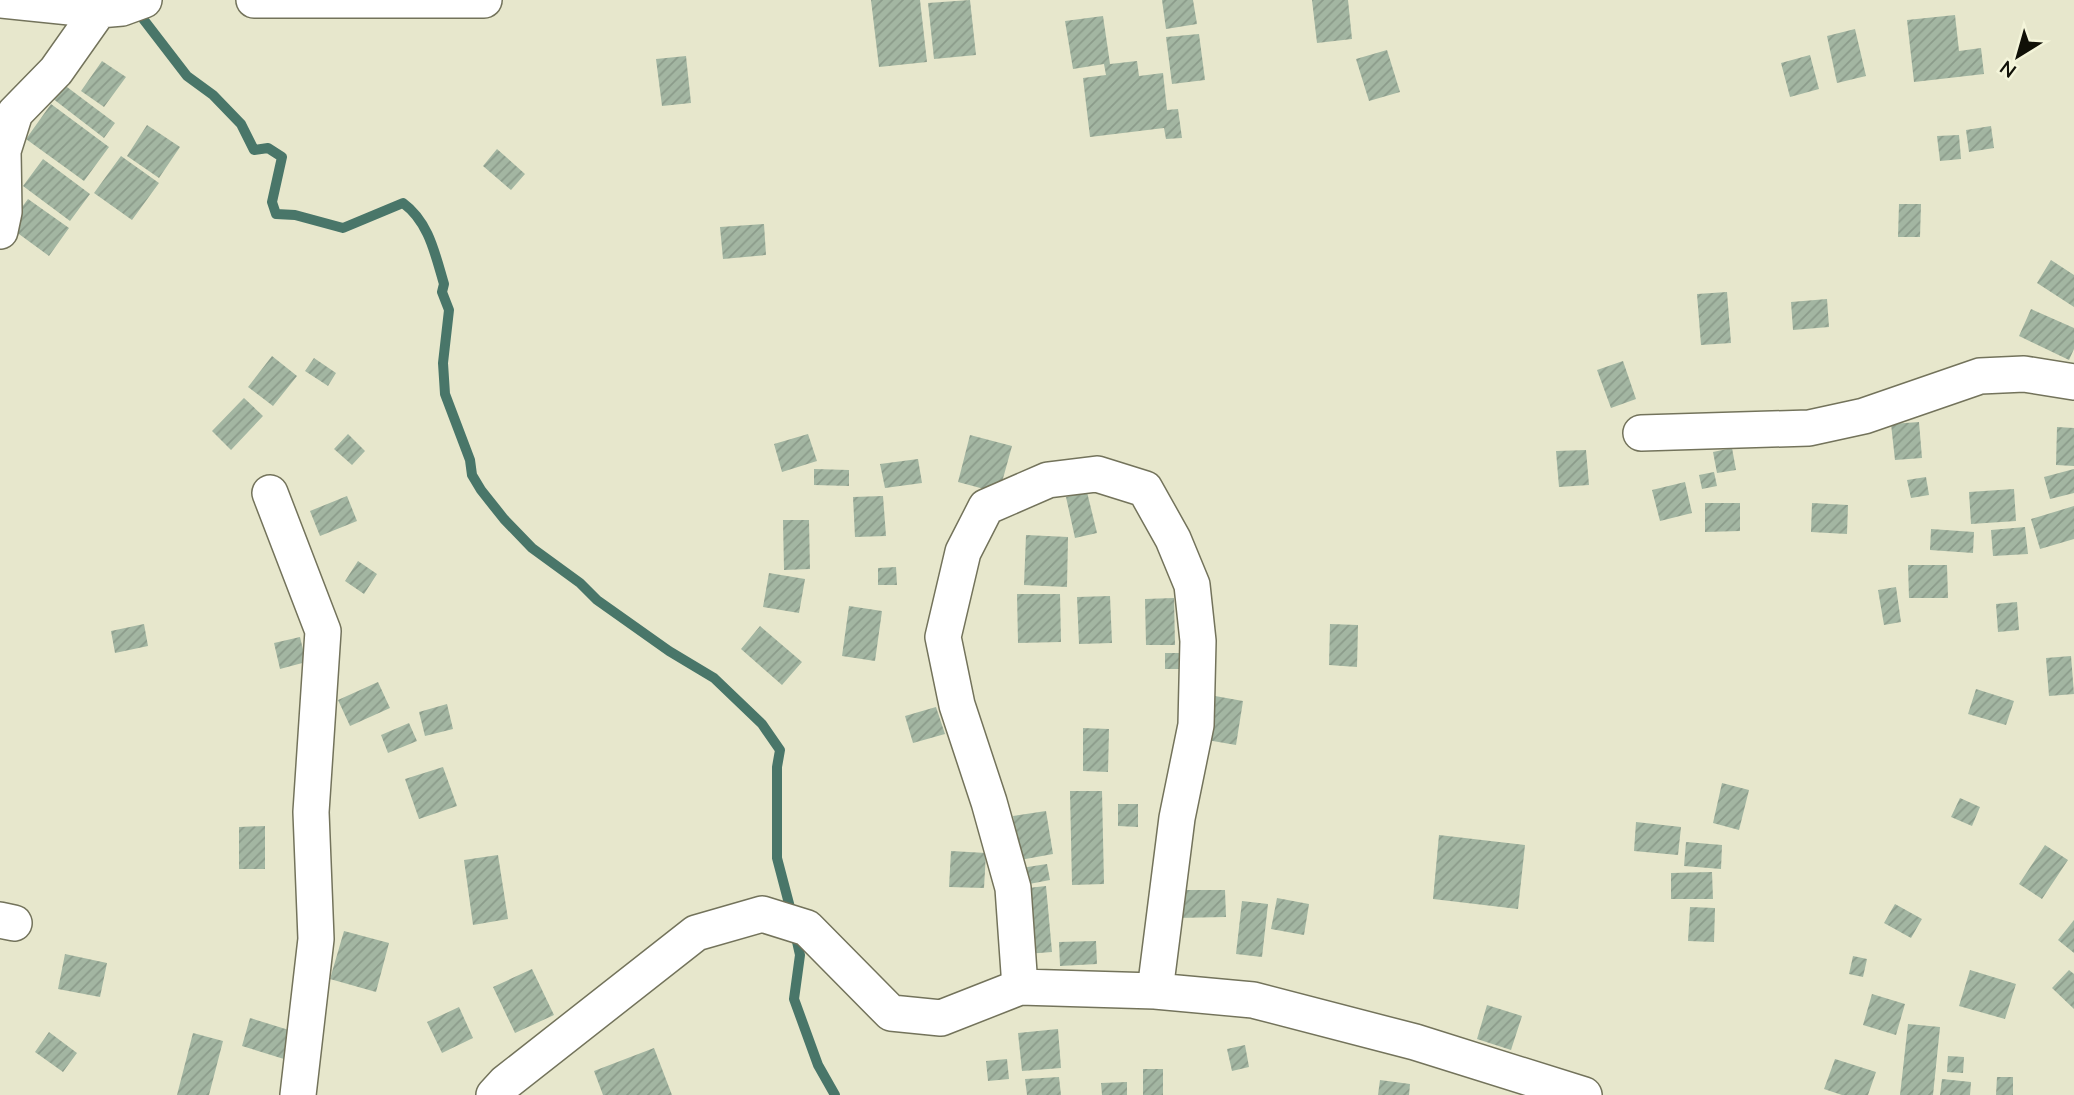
<svg xmlns="http://www.w3.org/2000/svg" width="2074" height="1095" font-family="Mulish,sans-serif">
<style>
.lines{fill:none;stroke-linecap:round;stroke-linejoin:round}
.stream{stroke:#497669;stroke-width:10}
.building{fill:url(#building-hatch)}
.minor-casing{stroke:#73735b;stroke-width:38}
.minor{stroke:#fff;stroke-width:35}
</style>
<defs>
<pattern id="building-hatch" width="6" height="6" patternUnits="userSpaceOnUse" patternTransform="scale(1.75)"><rect width="6" height="6" fill="#a3b6a2"/><path d="M-1 1l2-2M0 6l6-6M5 7l2-2" fill="none" stroke="#8b9b8a"/></pattern>
</defs>
<rect width="100%" height="100%" fill="#e7e7cc"/>
<g class="lines">
<path class="stream" d="M137 11 187 76 213 95 241 124 254 150 268 148 282 157 272 202 276 214 295 215 343 228 403 203C429 222 435 254 444 284L442 292 449 310 443 363 445 394 470 460 472 475 481 490 504 519 532 548 580 583 597 600 669 651 714 678 762 724 780 750 777 767V858L792 915
M795 933 800 955 794 999 818 1065 835 1095"/>
</g>
<path class="building" d="M871 0H920L927 62 879 67Z
M970 0 976 55 934 59 928 3Z
M1162 0H1193L1197 24 1166 29Z
M1312 0H1348L1352 39 1317 43Z
M1955 15 1959 51 1981 48 1984 74 1914 82 1907 20Z
M1103 16 1110 64 1137 61 1139 76 1163 73 1167 110 1178 109 1182 138 1166 139 1164 128 1090 137 1083 78 1106 75 1104 64 1073 69 1065 21Z
M1855 29 1866 76 1837 83 1827 36Z
M1199 34 1205 80 1172 84 1166 37Z
M1387 50 1400 92 1369 101 1356 59Z
M1810 55 1819 89 1790 97 1781 63Z
M686 56 691 103 662 106 656 59Z
M102 61 126 77 104 107 81 91Z
M63 84 115 123 104 138 52 98Z
M51 104 109 147 84 181 26 139Z
M147 125 180 147 159 178 127 156Z
M1991 126 1994 148 1969 152 1966 130Z
M1959 135 1961 159 1940 161 1937 136Z
M497 149 525 174 511 190 483 166Z
M121 156 159 183 132 220 94 193Z
M43 159 90 194 70 221 23 186Z
M28 199 69 228 49 256 8 226Z
M1899 204H1921L1920 237H1898Z
M764 224 766 255 723 259 720 227Z
M2051 260 2074 275V307L2037 283Z
M1727 292 1731 343 1701 345 1697 294Z
M1827 299 1829 327 1793 330 1791 302Z
M2031 309 2074 328V349L2069 360 2019 336Z
M272 356 297 376 273 406 248 387Z
M314 358 336 373 328 386 305 371Z
M1623 361 1636 399 1611 408 1597 370Z
M244 398 263 416 231 450 212 431Z
M1919 422 1922 458 1895 460 1891 424Z
M2057 427 2074 428V466L2056 465Z
M348 434 365 451 352 465 334 449Z
M808 434 817 461 782 472 774 444Z
M970 435 1012 446 999 493 958 482Z
M1732 448 1736 470 1717 473 1713 452Z
M1586 450 1589 485 1559 487 1556 451Z
M918 459 922 483 885 488 880 464Z
M814 469 849 470V486L814 485Z
M2074 469V493L2050 499 2044 477Z
M1714 472 1717 486 1702 489 1699 475Z
M1926 477 1929 495 1911 498 1907 480Z
M1685 482 1692 513 1660 521 1652 490Z
M2014 489 2016 521 1971 524 1969 492Z
M1087 492 1097 533 1075 538 1066 497Z
M347 496 357 521 320 536 310 511Z
M883 496 886 536 855 537 853 497Z
M1705 503H1740V531L1705 532Z
M1812 503 1848 505 1847 534 1811 532Z
M2074 506V539L2040 549 2031 519Z
M783 520H809L810 569 784 570Z
M2025 527 2028 554 1993 556 1991 530Z
M1931 529 1974 532 1973 553 1930 550Z
M1026 535 1068 537 1067 587 1024 585Z
M358 561 377 574 364 594 345 581Z
M1908 565H1947L1948 598H1909Z
M896 567 897 585H878V568Z
M769 573 805 579 799 613 763 607Z
M1896 587 1901 622 1884 625 1878 590Z
M1017 594H1060L1061 642 1018 643Z
M1110 596 1112 643 1079 644 1077 597Z
M1174 598 1175 645H1146L1145 599Z
M2017 602 2019 630 1998 632 1996 604Z
M849 606 882 611 875 661 842 656Z
M144 624 148 646 115 653 111 631Z
M1330 624 1358 625 1357 667 1329 665Z
M760 626 802 662 782 685 741 649Z
M300 637 306 662 280 669 274 643Z
M1165 653H1188V669H1165Z
M2071 656 2074 694 2049 696 2046 658Z
M378 682 390 708 350 726 338 700Z
M1976 689 2014 701 2006 725 1968 714Z
M1215 696 1243 701 1236 745 1207 740Z
M447 704 453 729 425 736 419 712Z
M936 707 945 734 913 743 905 716Z
M409 723 417 741 388 753 381 735Z
M1083 728 1109 729 1108 772 1083 771Z
M443 767 457 806 419 819 405 779Z
M1722 783 1749 790 1739 830 1713 823Z
M1070 791H1102L1104 884 1072 885Z
M1960 798 1980 807 1972 826 1951 817Z
M1118 804H1138V827L1118 826Z
M1046 811 1053 854 1020 860 1013 816Z
M1636 822 1681 827 1678 855 1634 851Z
M265 826V869H239V827Z
M1439 835 1525 845 1518 909 1433 899Z
M1686 842 1722 845 1721 869 1684 866Z
M2045 845 2068 860 2042 899 2019 884Z
M951 851 986 853 984 888 949 887Z
M498 855 508 919 473 925 464 860Z
M1047 864 1050 880 1024 885 1021 868Z
M1712 872 1713 899H1671V873Z
M1046 886 1052 952 1026 954 1019 889Z
M1176 890H1225L1226 917 1176 918Z
M1277 898 1309 904 1304 935 1271 929Z
M1242 901 1268 904 1262 957 1236 954Z
M1895 904 1922 919 1911 938 1884 923Z
M1690 907 1715 908 1714 942 1688 941Z
M2074 920V953L2058 940Z
M344 931 389 943 376 992 330 979Z
M1096 941 1097 964 1060 966 1059 942Z
M65 954 107 963 100 997 58 989Z
M1853 956 1867 959 1863 977 1849 974Z
M532 969 554 1015 515 1033 493 987Z
M1970 970 2016 984 2005 1019 1959 1006Z
M2069 970 2074 974V1009L2052 988Z
M1872 994 1905 1004 1896 1035 1863 1025Z
M1487 1005 1522 1016 1511 1050 1477 1039Z
M459 1007 473 1038 442 1053 427 1022Z
M250 1018 292 1031 284 1059 242 1046Z
M1908 1024 1940 1027 1933 1095H1900Z
M1058 1029 1061 1068 1022 1071 1018 1033Z
M49 1032 77 1053 63 1072 35 1052Z
M193 1033 223 1041 209 1095H177Z
M1245 1045 1249 1067 1232 1071 1227 1049Z
M654 1048 672 1095H603L594 1071Z
M1948 1056 1964 1057 1963 1073 1947 1072Z
M1007 1059 1009 1079 988 1081 986 1061Z
M1835 1059 1876 1072 1868 1095H1842L1824 1089Z
M1143 1069H1163V1095H1143Z
M1059 1077 1061 1095H1027L1025 1079Z
M1997 1077H2013V1095H1996Z
M1942 1079 1971 1082 1970 1095H1940Z
M1380 1080 1410 1084 1409 1095H1378Z
M1127 1082V1095H1102L1101 1083Z"/>
<g class="lines">
<defs>
<path id="minor" d="M0 0 99 10
M254 0H484
M0 231 4 212 3 151 15 113 56 71 99 10 122 8 144 0
M1641 433 1809 428 1864 416 1980 376 2024 374 2074 382
M270 493 323 631 311 812 316 939 298 1095
M0 920 14 923
M1020 987 1013 888 989 802 957 705 943 637 963 552 986 507 1048 480 1097 474 1145 489 1173 539 1192 585 1198 641 1196 725 1177 818 1155 991
M494 1095 505 1083 696 933 762 914 807 928 891 1013 941 1018 1020 987 1155 991 1253 1000 1415 1042 1584 1095"/>
</defs>
<use href="#minor" class="minor-casing"/>
<use href="#minor" class="minor"/>
</g>
<g transform="translate(2018 56) rotate(217)" stroke="#f4f5da" stroke-width="5" paint-order="stroke">
<path d="M0-5L12 26L0 18L-12 26Z" fill="#101007"/>
<text y="-10" font-size="19" font-weight="bold" text-anchor="middle" fill="#101007">N</text>
</g>
</svg>
